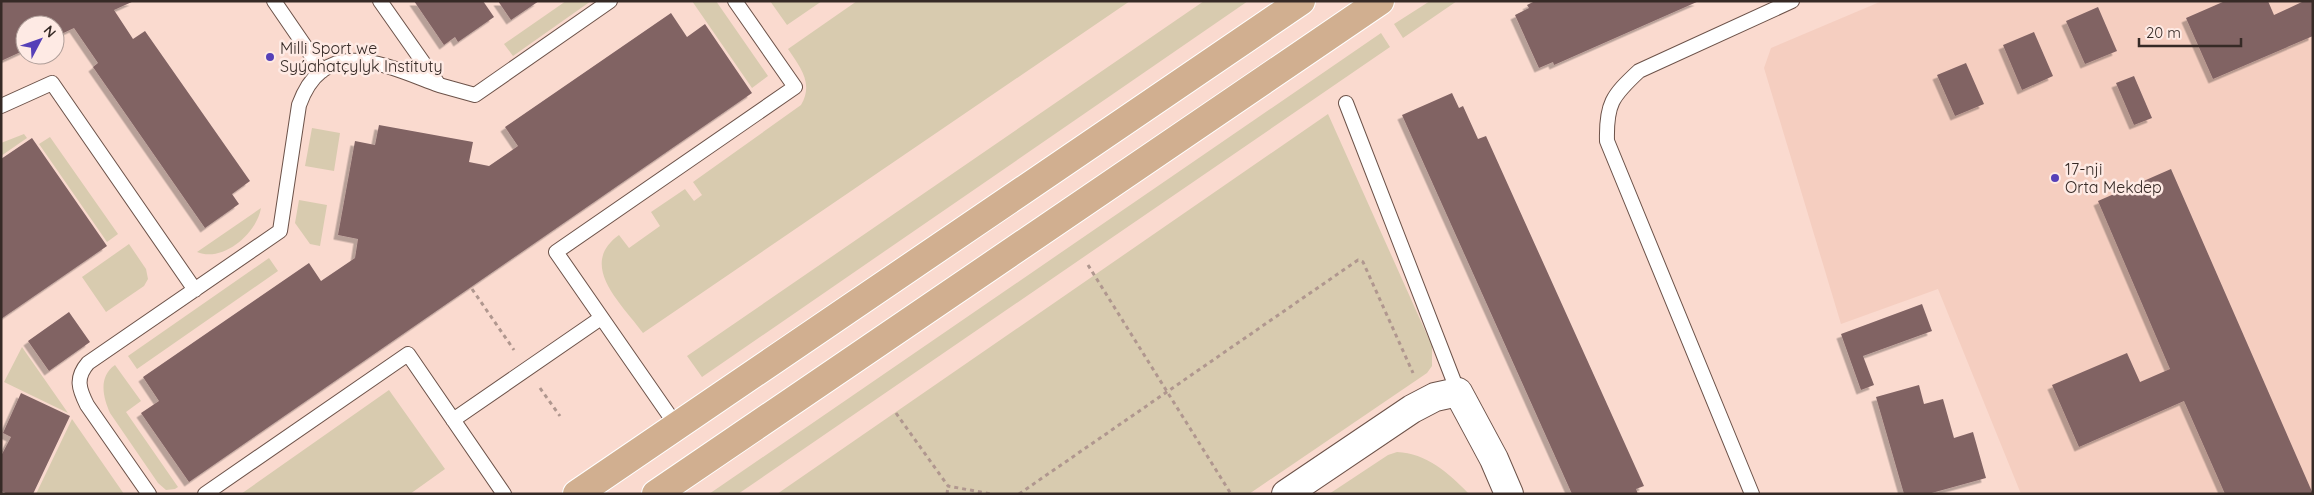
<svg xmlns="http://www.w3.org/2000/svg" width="2314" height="495" font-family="Quicksand,sans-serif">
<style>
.built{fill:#f5cec0}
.green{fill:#d8cbaf}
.building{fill:#816364;filter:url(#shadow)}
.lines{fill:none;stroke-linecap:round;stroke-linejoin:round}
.service-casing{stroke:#6c5249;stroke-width:16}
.minor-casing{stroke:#6c5249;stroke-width:30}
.primary-casing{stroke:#fff;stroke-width:30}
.path{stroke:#b0978f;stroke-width:3;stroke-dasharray:4 4;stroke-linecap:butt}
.service{stroke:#fff;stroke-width:14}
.minor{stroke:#fff;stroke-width:28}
.primary{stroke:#d1af90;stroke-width:28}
.poi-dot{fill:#5640b8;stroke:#feeae4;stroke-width:2}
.labels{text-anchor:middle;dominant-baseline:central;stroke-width:5;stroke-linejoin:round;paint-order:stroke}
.poi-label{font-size:16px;fill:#362a26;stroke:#feeae4;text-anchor:start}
</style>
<defs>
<filter id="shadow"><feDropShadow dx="-4.5" dy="4.5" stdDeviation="0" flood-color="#0004"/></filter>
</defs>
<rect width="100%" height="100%" fill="#fadacf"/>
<path class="built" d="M1882 1H2313V494H2021L1938 289 1841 324 1764 68 1771 48Z"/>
<path class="green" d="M566 1H591L513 56 504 44Z
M692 1H716L768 76 752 88Z
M770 1H822L787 25Z
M857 1H1130L643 333C622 304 577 265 619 235L629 248 660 226 651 212 685 189 694 201 702 195 693 182 801 105C814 83 800 67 788 49Z
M1204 1H1248L702 377 687 356Z
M1430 1H1457L1403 38 1394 24Z
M1381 33 1390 47 738 494H709Z
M1328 114 1432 346V366L1427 373 1249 494H777Z
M312 128 340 133 334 171 305 166Z
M24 134 27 138 1 156V143Z
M50 137 118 234 107 242 39 144Z
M299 200 327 205 320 246 310 244 295 223Z
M261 208C257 233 223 263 197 252Z
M129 244 146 269 148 279 144 286 106 312 82 277Z
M269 258 278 271 137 369 128 356Z
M22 347 68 413 4 382Z
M115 365 141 401 126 412 178 487 175 489 166 490 158 483 110 413C103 397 98 377 115 365Z
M389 390 445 469 410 494H241Z
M72 419 124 494H36Z
M1397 452C1426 453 1449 473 1469 494H1329L1388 455Z"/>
<path class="building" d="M1 1H134L114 10 133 39 145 31 250 181 232 194 239 204 205 228 93 67 98 63 74 28 55 37V25H25V50L1 61Z
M414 1H483L494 17 458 42 455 37 444 45Z
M498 1H539L511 20Z
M1535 1H1699L1554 65 1553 62 1539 68 1515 15 1529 8 1527 5Z
M2225 1H2268L2274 15 2304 1H2313V36L2213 79 2186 18Z
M2098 7 2117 51 2085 64 2066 21Z
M671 13 687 37 705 24 752 93 189 482 141 413 159 401 143 377 309 263 321 281 355 258 358 239 338 235 355 141 375 145 379 125 473 142 469 162 489 166 518 146 505 127Z
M2034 32 2053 76 2022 90 2003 45Z
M1966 63 1984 104 1955 116 1937 75Z
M2134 76 2152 118 2134 125 2116 83Z
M1452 93 1459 108 1463 106 1478 139 1486 136 1644 486 1636 489 1638 494H1572L1402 115Z
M32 138 107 246 1 319V159Z
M2171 169 2313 494H2225L2184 401 2079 447 2052 385 2127 353 2140 382 2170 369 2098 201Z
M1922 304 1932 331 1863 356 1874 385 1861 390 1841 334Z
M69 312 90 342 49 371 28 341Z
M1919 385 1924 404 1943 399 1954 438 1973 432 1986 478 1928 494H1904L1876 397Z
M21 393 70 416 33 494H8L1 491V456L11 437 3 433Z"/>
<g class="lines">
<defs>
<path id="service" d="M274 1 322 71
M380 1 439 85 475 95 610 1
M1346 103 1458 392
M1 106 52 83 195 290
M453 420 601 318
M676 425 556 252 795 87 735 1
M149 494 87 405C79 389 75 378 88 363L280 231 299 105C325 33 387 66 439 85
M205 494 408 354 504 494
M1752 494 1607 141C1606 104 1612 96 1639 71L1792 1"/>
<path id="minor" d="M1286 494 1412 409 1435 397 1458 392 1494 459 1509 494"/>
<path id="primary" d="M577 494 1301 1
M656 494 1380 1"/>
</defs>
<use href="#service" class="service-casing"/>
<use href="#minor" class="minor-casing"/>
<use href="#primary" class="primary-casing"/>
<path class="path" d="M1088 265 1231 494
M472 289 514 350
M540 388 560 416
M896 413 948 486 991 494
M947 494 948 486
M1019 494 1358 260 1363 262 1413 373"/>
<use href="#service" class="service"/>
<use href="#minor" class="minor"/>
<use href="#primary" class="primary"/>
</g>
<g class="poi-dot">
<circle cx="270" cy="57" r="5"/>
<circle cx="2055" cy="178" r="5"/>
</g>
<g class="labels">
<g class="poi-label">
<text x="280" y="48">Milli Sport we<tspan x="280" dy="18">Syýahatçylyk Instituty</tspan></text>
<text x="2065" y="169">17-nji<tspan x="2065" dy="18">Orta Mekdep</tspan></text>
</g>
</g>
<rect width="2314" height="495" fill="none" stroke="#362a26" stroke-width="5"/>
<g transform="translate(40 40) rotate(49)"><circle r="24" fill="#feeae4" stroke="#ae9d98"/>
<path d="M0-4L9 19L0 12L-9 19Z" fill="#5640b8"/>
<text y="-8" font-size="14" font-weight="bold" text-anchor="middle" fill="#362a26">N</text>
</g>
<path d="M2139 38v8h102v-8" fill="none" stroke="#362a26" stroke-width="2.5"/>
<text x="2146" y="38" font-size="15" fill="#362a26" stroke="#feeae4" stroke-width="4" paint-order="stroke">20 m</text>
</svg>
